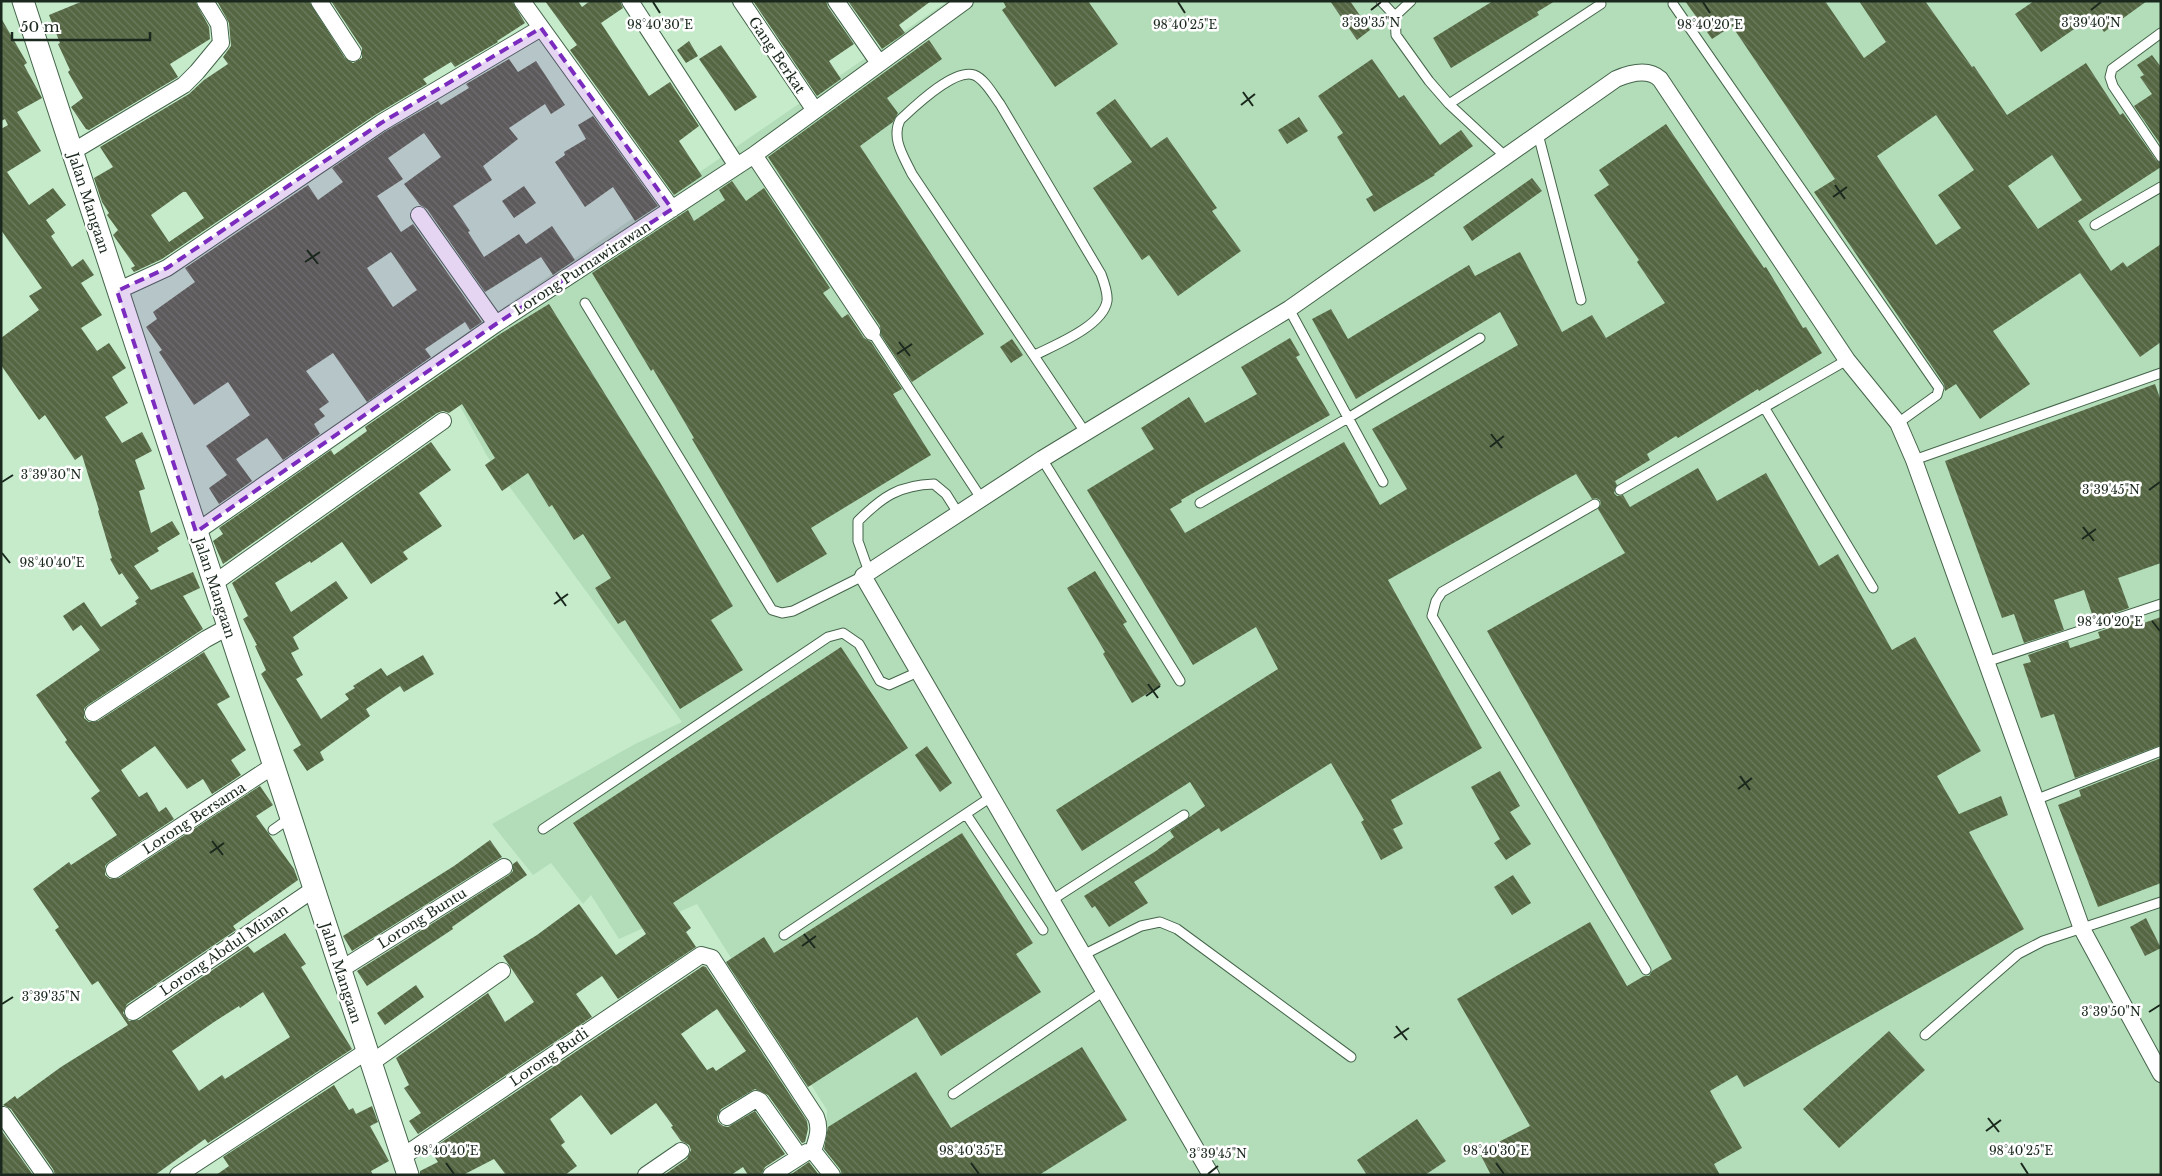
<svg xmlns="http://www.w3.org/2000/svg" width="2162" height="1176" font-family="'Libre Baskerville',serif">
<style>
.built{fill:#b3ddb9}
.building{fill:url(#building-back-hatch);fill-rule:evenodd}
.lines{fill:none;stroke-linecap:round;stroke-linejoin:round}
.service-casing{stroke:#44654a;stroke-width:11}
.minor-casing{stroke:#44654a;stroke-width:18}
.tertiary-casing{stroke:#44654a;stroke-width:23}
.service{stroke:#fff;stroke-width:9}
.minor{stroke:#fff;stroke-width:16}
.tertiary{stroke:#fff;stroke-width:21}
.marked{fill:#7b2cbf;fill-opacity:0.2;stroke:#7b2cbf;stroke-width:4;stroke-dasharray:10 6;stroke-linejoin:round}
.ticks{fill:none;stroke:#1a281d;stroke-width:2}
.labels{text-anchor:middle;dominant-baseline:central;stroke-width:5;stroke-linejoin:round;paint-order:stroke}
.street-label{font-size:14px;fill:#1a281d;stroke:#fff}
.ticks-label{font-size:12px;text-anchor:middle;fill:#1a281d;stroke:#fff;stroke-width:5;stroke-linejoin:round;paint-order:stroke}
</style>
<defs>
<pattern id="building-back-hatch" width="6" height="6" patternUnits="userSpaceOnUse" patternTransform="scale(1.25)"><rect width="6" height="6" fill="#546642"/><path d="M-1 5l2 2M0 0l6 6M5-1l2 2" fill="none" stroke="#6e7c60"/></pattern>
</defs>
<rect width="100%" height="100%" fill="#c5ebcb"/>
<path class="built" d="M948 1H2161V1175H844L826 1152 827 1110 697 904 619 939 591 895 583 904 551 863 533 875 492 824 635 744 682 722 487 456 433 356Z"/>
<path class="building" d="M83 1H195L209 27 210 39 170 64 178 77 89 130 86 129 71 107 83 98 68 72 70 70 58 44 60 43 49 15Z
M217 1H309L345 58 353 63 362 58V48L331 1H512L525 23 497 41 498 42 455 67 451 62 423 79 427 84 375 115 162 259 134 272 131 268 135 266 113 235 118 230 107 215 109 213 102 202 94 178 113 167 100 147 189 94 204 80 228 64 223 57 231 46 229 23ZM183 192H186L204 218 169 242 151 215Z
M545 1H578L582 7 590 1H620L623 8 601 23 649 96 670 82 699 126 679 141 702 176 674 195 570 50 577 45Z
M753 1H826L828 7 854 44 829 61 841 79 817 96Z
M848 1H931L899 25 905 33 882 49Z
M1003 1H1088L1118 44 1055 87 1002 10 1006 7Z
M1330 1H1350L1370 30 1357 40Z
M1493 1H1555L1537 12 1539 15 1451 68 1433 38Z
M1685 1H1825L1864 58 1886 42 1859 1H1925L1972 67 1974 66 2007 115 2086 63 2120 115 2123 113 2156 160 2161 163V167L2078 221 2111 271 2123 262 2127 267 2161 244V342L2140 357 2080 273 1993 331 2030 384 1980 419 1956 384 1945 391 1944 384 1814 192 1835 179 1732 26 1712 39ZM1936 115 1974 170 1938 195 1961 228 1936 245 1877 156ZM2052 155 2082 200 2038 229 2008 186Z
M2034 1H2147L2104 32 2093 16 2041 52 2015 14Z
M1 18 27 63 24 65 42 98 17 112 41 151 7 172 29 205 53 188 66 205 46 220 55 233 51 236 72 267 83 259 94 275 81 283 102 315 81 328 97 351 109 343 126 368 112 377 128 403 105 417 122 443 142 432 152 451 135 460 145 489 139 491 151 533 172 521 180 534 157 548 159 551 134 566 151 590 193 572 200 588 183 596 203 629 88 705 84 709V718L89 722 98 721 204 652 230 697 217 704 246 750 231 760 241 775 212 794 203 779 187 789 155 746 121 770 139 797 147 792 159 812 166 807 174 819 109 862 105 866V875L110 879 119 878 260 786 273 805 256 816 294 869 298 880 233 926 236 930 127 1004 123 1013 129 1021 139 1020 248 946 254 953 285 933 306 964 301 967 352 1049 208 1143 205 1139 155 1175H55L53 1169 11 1109 3 1105 15 1096 17 1099 61 1067 128 1025 98 981 92 985 55 930 59 927 33 889 69 862 71 865 117 835 91 798 100 791 65 742 67 740 36 695 100 650 81 625 73 631 63 616 84 602 101 627 137 604 135 601 139 598 122 573 119 575 110 559 112 558 98 511 99 510 82 455 75 460 45 415 39 420 1 365V338L39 310 29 296 42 288 1 230V129L8 125 5 119 1 121ZM263 992 290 1037 225 1079 222 1075 199 1091 172 1051 214 1022 239 1006 240 1008Z
M929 40 942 59 887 98 898 113 893 122 860 146 984 334 912 382 881 335 880 326 768 157Z
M689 41 698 56 686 63 677 50Z
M721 45 757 97 735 111 699 59Z
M2152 55 2161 67V145L2134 106 2152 94 2140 77 2144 75 2137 65Z
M509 59 518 72 536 61 565 105 551 114 545 104 509 128 518 139 483 166 492 180 453 206 470 231 468 232 484 257 519 234 526 244 552 226 575 260 553 275 541 257 485 292 427 209 420 205 404 184 441 157 424 133 388 158 403 179 377 196 401 232 413 224 482 322 470 330 465 322 425 349 431 357 367 402 333 353 306 371 329 402 319 409 325 416 314 424 320 434 283 460 267 438 236 459 252 481 219 504 209 488 227 475 206 446 250 415 228 382 194 405 159 352 162 350 146 327 157 319 153 312 195 282 185 268 308 185 318 200 343 182 332 168 386 131 438 101 441 105 469 88 466 84ZM391 252 417 290 393 307 367 268Z
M1372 59 1399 98 1404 95 1440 145 1461 130 1473 146 1434 174 1435 175 1374 212 1366 199 1373 195 1337 137 1343 133 1318 96Z
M1115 99 1151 148 1167 137 1217 208 1212 211 1241 251 1178 296 1149 255 1142 260 1093 188 1132 162 1096 113Z
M593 116 658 206 635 221 613 187 585 207 555 162 565 155 564 152 586 139 578 125Z
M1299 117 1308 131 1287 144 1278 130Z
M1666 124 1764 268 1766 267 1803 328 1806 327 1822 353 1759 391 1758 389 1678 438 1676 436 1647 454 1650 460 1615 481 1617 485 1614 493 1617 496 1623 495 1630 507 1698 468 1717 501 1766 473 1819 566 1838 554 1892 650 1915 637 1981 751 1937 776 1959 814 2001 796 2008 815 1969 832 2024 929 1744 1087 1737 1075 1710 1091 1742 1148 1714 1164 1720 1175H1491L1479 1152 1530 1126 1457 999 1590 922 1627 986 1644 976H1649L1652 971 1672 959 1487 631 1625 553 1598 509 1601 504 1600 500 1596 498 1592 499 1576 474 1388 580 1482 748 1391 800 1403 824 1393 829 1403 848 1381 860 1361 822 1364 820 1331 763 1221 832 1219 828 1134 882 1148 903 1109 927 1095 906 1092 908 1084 896 1156 851 1174 837 1170 831 1205 806 1190 782 1082 851 1056 810 1278 669 1256 627 1193 665 1087 490 1154 449 1141 428 1189 397 1205 423 1257 394 1241 367 1290 338 1300 355 1296 357 1330 415 1181 500 1182 502 1170 509 1185 533 1344 442 1380 505 1407 489 1372 429 1518 345 1500 312 1356 399 1312 319 1331 309 1348 339 1469 265 1475 276 1520 252 1562 332 1592 315 1606 338 1665 303 1637 262 1639 260 1594 195 1609 185 1599 170Z
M1532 178 1542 191 1472 241 1463 227Z
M732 181 746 201 764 188 830 288 823 293 842 318 848 314 864 338 871 342 902 389 893 394 931 455 811 528 827 554 777 583 692 439 694 438 674 404 653 369 651 371 592 273 688 210 694 221 725 200 719 190Z
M524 186 536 203 514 218 502 201Z
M549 304 661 484 733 606 711 620 743 670 680 709 625 620 618 624 595 588 611 578 583 534 574 540 552 505 549 507 528 473 502 491 485 465 495 458 462 404 449 413 443 411 437 413 223 564 213 541 223 534 219 528 331 450 334 455 367 431 365 427 378 418 500 334Z
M1012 339 1023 355 1011 363 1000 347Z
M2155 384 2161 401V563L2118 578 2129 608 2094 620 2084 590 2054 600 2064 630 2024 643 2014 614 2002 618 1945 461Z
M431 442 451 470 419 493 442 526 403 552 408 559 371 584 342 542 311 563 310 561 275 583 291 612 336 581 348 598 293 637 299 649 291 653 303 675 296 679 321 719 349 699 345 694 355 688 353 686 381 668 387 676 423 655 434 674 404 692 400 686 366 709 370 716 320 752 324 760 307 771 293 750 301 745 261 674 266 670 255 646 257 645 243 619 248 616 232 583Z
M1095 571 1127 622 1123 624 1161 685 1132 703 1103 654 1105 652 1067 588Z
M2161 617V745L2075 778 2054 714 2041 718 2023 664 2031 662 2028 655 2068 641 2070 648 2100 638 2098 632 2133 620 2135 626Z
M841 647 908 748 673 903 691 928 686 932 696 947 618 999 602 976 576 994 592 1017 418 1134 409 1121 421 1113 404 1088 409 1085 396 1058 488 993 505 1022 534 1002 503 956 537 935 579 904 616 955 646 934 573 823Z
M927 746 952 783 940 792 915 755Z
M2161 758V883L2098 907 2058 805 2081 796 2079 790Z
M1500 771 1520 806 1510 812 1531 844 1506 860 1494 843 1500 839 1471 787Z
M962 833 1033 943 1016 954 1041 992 941 1056 917 1017 808 1087 726 962 764 937 774 953Z
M490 840 502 857 352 951 343 936 454 866Z
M517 861 527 875 452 927 453 929 367 986 357 971 509 875 513 871V864Z
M1513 875 1531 903 1512 915 1494 887Z
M2146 918 2161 948 2145 956 2130 927Z
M703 966 706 967 807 1121 808 1129 805 1142 802 1143 768 1095 755 1089 721 1109 717 1117 718 1122 723 1126 728 1127 755 1111 785 1154 765 1167 761 1175H748L743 1167 731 1175H664L687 1159 691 1150 689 1145 681 1141 671 1127 673 1126 656 1103 611 1135 581 1095 550 1119 565 1142 561 1145 577 1166 565 1175H506L494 1159 463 1175H420V1171L438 1162 430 1150ZM717 1009 746 1051 716 1071 713 1067 707 1070 681 1034Z
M416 985 424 997 385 1025 377 1013Z
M1889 1031 1925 1070 1839 1148 1803 1109Z
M1082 1047 1127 1120 1039 1175H842L840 1169 824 1149 828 1127 916 1072 951 1128Z
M334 1085 349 1110 353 1108 356 1114 372 1106 378 1122 370 1126 389 1161 371 1171 373 1175H216L229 1166 223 1157Z
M1417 1119 1446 1161 1425 1175H1367L1357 1160Z
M1 1130 33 1175H1Z
M809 1162 819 1175H790Z"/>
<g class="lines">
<defs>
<path id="service" d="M1381 1 1395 16
M1411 1 1395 16 1396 35 1429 81 1449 104 1506 157
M1673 4 1939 388 1937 395 1898 423
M2161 33 2112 69 2110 77 2113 86 2161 157
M1449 104 1601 4
M1538 134 1581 300
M2095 225 2161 187
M585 303 772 610 782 613 793 611 863 576
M1289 309 1383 482
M872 332 981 498
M1035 355C1055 345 1103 326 1107 301 1108 293 1104 282 1101 274L1000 104C993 95 985 79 974 75 954 68 914 107 900 120 891 139 904 157 912 174L1085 432
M1764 407 1873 588
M1042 459 1180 681
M1914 460 2161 373
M1620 490 1847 360
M1200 503 1348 418 1480 338
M1595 504 1442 592 1436 601 1432 616 1646 970
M869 572 858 541V521C882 497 899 485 934 484L946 494 958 513
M1986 662 2161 604
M2035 800 2161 751
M966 814 1043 930
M543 829 828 637 843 633 859 644 880 681 889 685 918 672
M273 830 290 818
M1052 900 1184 815
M784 935 991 797
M1083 955 1141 926 1160 922 1177 929 1351 1057
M1925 1035 2018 954 2043 941 2161 902
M953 1094 1104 991"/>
<path id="minor" d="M319 1 353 53
M522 1 672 209
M630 1 737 166
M741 1 814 109
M836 1 879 63
M72 152 184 85 197 72 221 43 219 24 205 1
M754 155 872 332
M419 215 496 324
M117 291 167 268 381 123 541 28
M196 532 496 324 754 155 965 1
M213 584 443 421
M93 713 206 639 228 627
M114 870 273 766
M340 970 504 867
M133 1012 314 889
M371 1063 502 971
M3 1115 45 1175
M727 1117 756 1099 760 1101 799 1156
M813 1151 832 1175
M402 1157 701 955 712 958 816 1117C821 1129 817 1139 813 1151
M178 1175 367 1051
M646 1175 681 1151
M771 1175 807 1152
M1211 1175 863 576 1042 459 1289 309 1616 79C1630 73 1648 68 1660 79L1847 360 1898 423 1914 460 2082 929 2161 1074"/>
<path id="tertiary" d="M23 1 408 1175"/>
</defs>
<use href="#service" class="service-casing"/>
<use href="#minor" class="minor-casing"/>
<use href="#tertiary" class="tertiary-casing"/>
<use href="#service" class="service"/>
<use href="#minor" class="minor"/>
<use href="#tertiary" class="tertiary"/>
</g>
<path class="marked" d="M541 28 672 209 496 324 196 532 117 291 167 268 381 123Z"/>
<path class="ticks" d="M653 2 660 13M1178 2 1185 13M1703 2 1710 13M1371 10 1381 2M2091 10 2101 2M1243 92 1253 106M1241 105 1255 94M1835 185 1845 199M1833 197 1847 187M307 250 318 264M305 262 320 252M899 342 910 356M897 354 912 344M1491 434 1502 448M1490 447 1504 436M2 482 13 475M2149 490 2160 482M2083 527 2094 541M2082 539 2096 529M2 553 10 563M556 592 566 606M554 604 568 594M2152 621 2160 631M1148 684 1158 698M1146 696 1160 686M1740 776 1750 790M1738 789 1752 778M212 841 223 855M210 853 224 843M804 934 815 948M802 946 816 936M2 1004 13 997M2149 1012 2160 1005M1396 1026 1407 1040M1394 1038 1409 1028M1988 1118 1999 1132M1986 1131 2001 1120M446 1163 454 1174M971 1163 979 1174M1496 1163 1504 1174M2021 1163 2028 1174M1208 1174 1218 1166"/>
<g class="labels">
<g class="street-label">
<text transform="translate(777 55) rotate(56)">Gang Berkat</text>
<text transform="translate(89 203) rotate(72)">Jalan Mangaan</text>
<text transform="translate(582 268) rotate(-33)">Lorong Purnawirawan</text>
<text transform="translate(215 588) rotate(72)">Jalan Mangaan</text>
<text transform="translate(194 818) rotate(-33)">Lorong Bersama</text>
<text transform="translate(422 918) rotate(-32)">Lorong Buntu</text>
<text transform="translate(224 950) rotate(-34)">Lorong Abdul Minan</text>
<text transform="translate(341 973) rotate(72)">Jalan Mangaan</text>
<text transform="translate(549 1057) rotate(-34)">Lorong Budi</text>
</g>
</g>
<g class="ticks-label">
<text x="1371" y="27">3°39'35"N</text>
<text x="2091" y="27">3°39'40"N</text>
<text x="660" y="29">98°40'30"E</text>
<text x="1185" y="29">98°40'25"E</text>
<text x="1710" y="29">98°40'20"E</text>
<text x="51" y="479">3°39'30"N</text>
<text x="2111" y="494">3°39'45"N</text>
<text x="52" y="567">98°40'40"E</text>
<text x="2110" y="626">98°40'20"E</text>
<text x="51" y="1001">3°39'35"N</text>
<text x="2111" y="1016">3°39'50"N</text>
<text x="446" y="1155">98°40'40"E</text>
<text x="971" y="1155">98°40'35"E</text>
<text x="1496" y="1155">98°40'30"E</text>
<text x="2021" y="1155">98°40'25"E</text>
<text x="1218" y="1158">3°39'45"N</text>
</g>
<rect width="2162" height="1176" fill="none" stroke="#1a281d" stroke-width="5"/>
<path d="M12 32v8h138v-8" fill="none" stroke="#1a281d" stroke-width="2.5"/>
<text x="20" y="32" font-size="15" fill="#1a281d" stroke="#ffffff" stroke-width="4" paint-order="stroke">50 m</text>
</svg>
